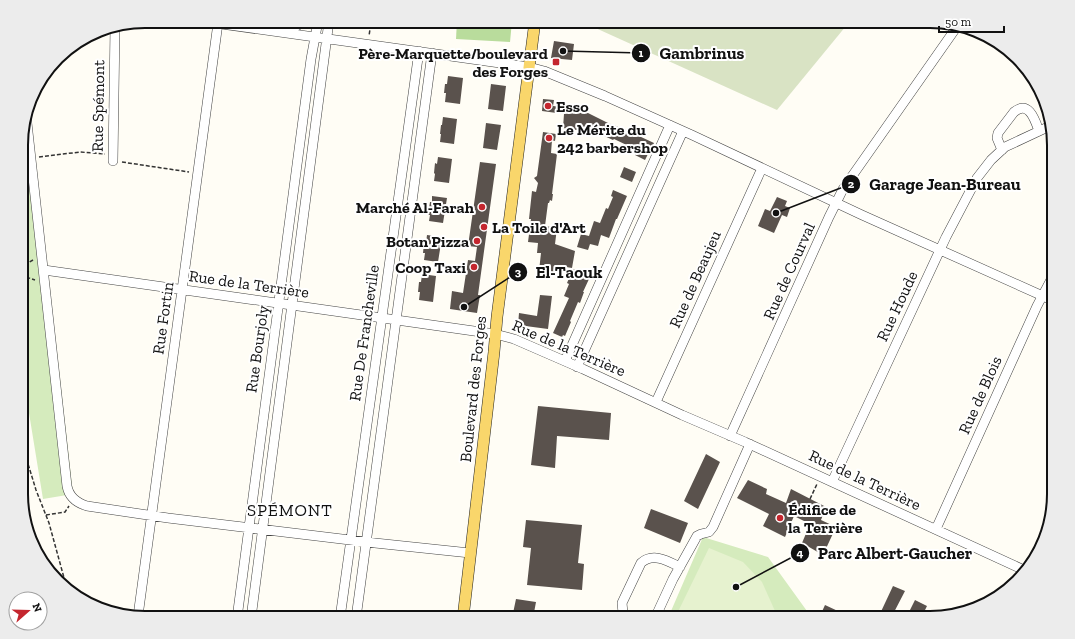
<svg xmlns="http://www.w3.org/2000/svg" width="1075" height="639" font-family="'Zilla Slab',serif">
<style>
.green{fill:#d5ebbd}
.forest{fill:#b9dc9c}
.cemetery{fill:#d9e3c4}
.pitch{fill:#e6f2cf}
.building{fill:#5a524d}
.lines{fill:none;stroke-linecap:round;stroke-linejoin:round}
.minor-casing{stroke:#444;stroke-width:10}
.major-casing{stroke:#222;stroke-width:12}
.path{stroke:#333;stroke-width:1.5;stroke-dasharray:4 2;stroke-linecap:butt}
.minor{stroke:#fff;stroke-width:9}
.major{stroke:#f9d66b;stroke-width:11}
.poi-dot{fill:#c4262e;stroke:#fff;stroke-width:1.5}
.labels{text-anchor:middle;dominant-baseline:central;stroke-width:4;stroke-linejoin:round;paint-order:stroke}
.poi-label{font-size:16px;font-weight:bold;fill:#111;stroke:#fff;text-anchor:end}
.street-label{font-size:16px;fill:#111;stroke:#fff}
.neighbourhood-label{font-size:17px;letter-spacing:1px;fill:#111;stroke:#fff}
.rim{fill:none;stroke:#111;stroke-width:2}
.leader{fill:none;stroke:#111;stroke-width:1.5}
.callout-dot{fill:#111;stroke:#fff;stroke-width:1.5}
.mark-label{font-size:12px;text-anchor:middle;font-weight:bold;fill:#fff}
.callout-label{font-size:17px;text-anchor:middle;font-weight:bold;fill:#111;stroke:#fff;stroke-width:4;stroke-linejoin:round;paint-order:stroke}
</style>
<rect width="100%" height="100%" fill="#fffdf5"/>
<path class="green" d="M29 106 73 494 43 499 22 370V129Z
M703 537 768 557 812 618H668Z"/>
<path class="forest" d="M457 21H512L510 42 456 39Z"/>
<path class="cemetery" d="M580 21H835L846 26 777 110Z"/>
<path class="pitch" d="M709 548 743 562 762 582 775 611 776 618H675Z"/>
<path class="building" d="M554 41 574 44 572 60 551 58Z
M448 76 463 78 460 104 445 102 446 93H444L445 84H447Z
M491 84 506 86 503 111 488 109Z
M543 99 554 100 553 106 580 109 608 123 626 130 654 143 653 145H654L650 155 648 154 645 160 635 155 637 150 635 149 614 139 613 140 591 130 589 135 577 130 563 128 564 114 542 111Z
M443 117 457 119 454 144 440 142 441 134H440L441 125H442Z
M486 123 501 125 497 150 483 148Z
M543 132 556 134 555 141 552 140 551 153 557 154 552 194H553L552 201 550 200 549 203H548L545 226 557 228 555 244 575 251 572 268 555 265 554 272 539 271 541 253H537L538 243 528 242 531 219H529L532 191 536 192 538 183 534 178 537 176Z
M438 157 452 159 449 183 434 181 435 174 434 173 435 163 437 164Z
M480 162 496 164 478 295H480L477 313 450 309 452 291 463 293 468 260 475 261 477 247 468 246Z
M624 167 636 172 632 182 620 177Z
M613 190 627 196 617 219H616L609 238 601 235 598 246 590 244 588 250 577 247 581 234 589 236 594 221 600 223 606 208 608 209 613 197 611 196Z
M432 196 447 198 443 223 429 221 430 215H428L430 202H432Z
M777 197 787 201 785 206 790 208 787 217 782 215 774 233 758 226 765 209 770 211Z
M427 235 442 237 438 262 424 260 425 253H423L424 243H426Z
M573 269 586 275 585 277 589 279 583 292H584L580 303 578 302 570 321 571 322 565 336 563 335 562 337 553 333 569 298 564 296 569 284 567 283Z
M422 274 436 276 433 302 419 300 420 292H418L419 282H421Z
M540 295 552 296 548 329 518 325 519 313 537 316Z
M538 406 611 413 609 440 557 436 555 468 531 465Z
M706 454 720 462 698 509 684 501Z
M748 480 767 489 766 494 786 503 791 489 826 507 821 520 836 527 823 555 802 543 810 524 794 516 785 537 763 526 769 514 737 498Z
M651 509 688 523 680 543 644 528Z
M526 520 582 525 578 563 584 564 582 590 527 585 531 548 523 547Z
M893 586 905 591 891 618H878Z
M516 599 536 602 533 618H512Z
M915 600 927 606 921 618H906Z
M825 605 840 612 838 618H819Z"/>
<g class="lines">
<defs>
<path id="minor" d="M200 21 529 67 544 71 605 96 692 135 862 215 1054 301
M283 30 295 27 305 21
M26 114 67 486C69 497 77 503 87 506L168 518 375 543 470 553
M1002 150 997 138 998 133 1014 112C1029 100 1035 120 1039 131
M113 161 115 27
M44 270 495 334 514 339 583 369 682 415 745 442 1024 570
M565 361 670 125
M577 367 683 131
M656 402 762 168
M730 436 829 217 843 189 956 28
M832 482 946 237 977 178 991 160 1005 147 1050 126
M936 529 1037 306 1054 274
M1032 562 1041 546
M138 616 218 23
M237 618 311 59 318 21
M251 618 329 21
M340 618 419 51
M356 618 432 53
M624 618 623 613 622 603 641 563C653 552 668 561 680 567
M655 618 673 579 697 536 701 534 709 532 713 527 750 444"/>
<path id="major" d="M463 618 494 352 497 317 535 21"/>
</defs>
<use href="#minor" class="minor-casing"/>
<use href="#major" class="major-casing"/>
<path class="path" d="M363 21 370 29 369 36
M39 157 80 152 105 154
M122 162 189 172
M22 271 28 263 33 260
M22 273 26 277 35 280
M22 429 25 454 36 490 49 523 66 585
M810 499 817 484
M46 515 65 512 69 506"/>
<use href="#minor" class="minor"/>
<use href="#major" class="major"/>
</g>
<g class="poi-dot">
<rect x="552" y="58" width="8" height="8" rx="2"/>
<circle cx="548" cy="106" r="4"/>
<circle cx="549" cy="138" r="4"/>
<circle cx="482" cy="207" r="4"/>
<circle cx="484" cy="227" r="4"/>
<circle cx="477" cy="241" r="4"/>
<circle cx="474" cy="267" r="4"/>
<circle cx="780" cy="518" r="4"/>
</g>
<g class="labels">
<g class="poi-label">
<text x="548" y="53">Père-Marquette/boulevard<tspan x="548" dy="18">des Forges</tspan></text>
<text x="556" y="106" text-anchor="start">Esso</text>
<text x="557" y="129" text-anchor="start">Le Mérite du<tspan x="557" dy="18">242 barbershop</tspan></text>
<text x="474" y="207">Marché Al-Farah</text>
<text x="492" y="227" text-anchor="start">La Toile d'Art</text>
<text x="469" y="241">Botan Pizza</text>
<text x="466" y="267">Coop Taxi</text>
<text x="788" y="509" text-anchor="start">Édifice de<tspan x="788" dy="18">la Terrière</tspan></text>
</g>
<g class="street-label">
<text transform="translate(98 106) rotate(-89)">Rue Spémont</text>
<text transform="translate(789 271) rotate(-66)">Rue de Courval</text>
<text transform="translate(695 279) rotate(-66)">Rue de Beaujeu</text>
<text transform="translate(249 284) rotate(8)">Rue de la Terrière</text>
<text transform="translate(897 306) rotate(-65)">Rue Houde</text>
<text transform="translate(163 318) rotate(-82)">Rue Fortin</text>
<text transform="translate(364 333) rotate(-82)">Rue De Francheville</text>
<text transform="translate(569 348) rotate(23)">Rue de la Terrière</text>
<text transform="translate(257 349) rotate(-82)">Rue Bourjoly</text>
<text transform="translate(473 389) rotate(-84)">Boulevard des Forges</text>
<text transform="translate(980 395) rotate(-66)">Rue de Blois</text>
<text transform="translate(865 480) rotate(25)">Rue de la Terrière</text>
</g>
<g class="neighbourhood-label">
<text x="290" y="510">SPÉMONT</text>
</g>
</g>
<path d="M0 0H1075V639H0ZM145 28H930A117 117 0 0 1 1047 145V494A117 117 0 0 1 930 611H145A117 117 0 0 1 28 494V145A117 117 0 0 1 145 28Z" fill="#ececec" fill-rule="evenodd"/>
<path class="rim" d="M145 28H930A117 117 0 0 1 1047 145V494A117 117 0 0 1 930 611H145A117 117 0 0 1 28 494V145A117 117 0 0 1 145 28Z"/>
<path class="leader" d="M563 51L641 53M776 213L851 184M464 307L518 272M736 587L800 553"/>
<g class="callout-dot">
<circle cx="563" cy="51" r="4"/>
<circle cx="776" cy="213" r="4"/>
<circle cx="464" cy="307" r="4"/>
<circle cx="736" cy="587" r="4"/>
<circle cx="641" cy="53" r="10"/>
<circle cx="851" cy="184" r="10"/>
<circle cx="518" cy="272" r="10"/>
<circle cx="800" cy="553" r="10"/>
</g>
<g class="mark-label">
<text x="641" y="57">1</text>
<text x="851" y="188">2</text>
<text x="518" y="276">3</text>
<text x="800" y="557">4</text>
</g>
<g class="callout-label">
<text x="702" y="59">Gambrinus</text>
<text x="945" y="190">Garage Jean-Bureau</text>
<text x="569" y="278">El-Taouk</text>
<text x="895" y="559">Parc Albert-Gaucher</text>
</g>
<g transform="translate(28 611) rotate(70)"><circle r="19" fill="#ffffff" stroke="#a0a0a0"/>
<path d="M0-3L7 15L0 10L-7 15Z" fill="#c4262e"/>
<text y="-6" font-size="11" font-weight="bold" text-anchor="middle" fill="#111111">N</text>
</g>
<path d="M939 26v6h65v-6" fill="none" stroke="#111111" stroke-width="2"/>
<text x="945" y="26" font-size="12" fill="#111111" stroke="#ffffff" stroke-width="3" paint-order="stroke">50 m</text>
</svg>
